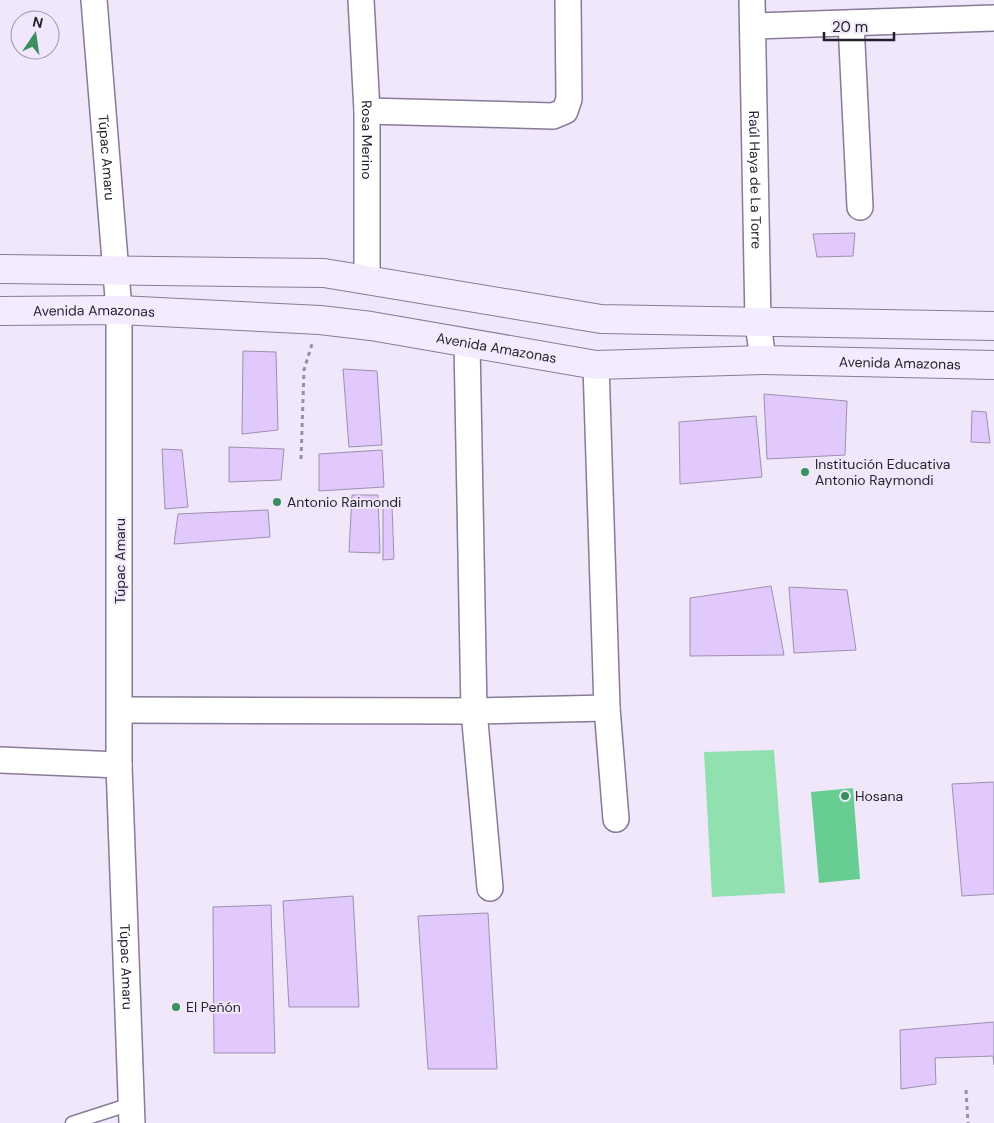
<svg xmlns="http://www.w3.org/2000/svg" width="994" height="1123" font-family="'DM Sans',sans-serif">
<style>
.green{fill:#91e1b0}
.water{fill:#68cd93}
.building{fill:#e1c9fe;stroke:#9d90ad}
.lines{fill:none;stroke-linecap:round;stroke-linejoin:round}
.lane-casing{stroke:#887b97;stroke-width:15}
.street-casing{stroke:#887b97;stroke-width:28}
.secondary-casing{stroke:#887b97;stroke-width:30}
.path{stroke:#9790a0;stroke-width:3;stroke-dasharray:4 4;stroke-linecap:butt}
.lane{stroke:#fff;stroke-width:12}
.street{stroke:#fff;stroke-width:25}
.secondary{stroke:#f3ebfe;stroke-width:28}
.poi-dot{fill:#3a8e60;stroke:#f0e7fa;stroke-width:2}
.labels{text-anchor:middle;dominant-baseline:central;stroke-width:4;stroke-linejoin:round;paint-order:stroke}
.street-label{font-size:14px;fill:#241f2a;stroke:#f0e7fa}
.poi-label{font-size:14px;fill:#241f2a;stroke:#f0e7fa;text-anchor:start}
</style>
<rect width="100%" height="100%" fill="#f0e7fa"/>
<path class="green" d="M774 750 785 893 712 897 704 752Z"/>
<path class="water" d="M853 788 860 879 819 883 811 792Z"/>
<path class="building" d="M855 233 853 256 817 257 813 234Z
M243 351 276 352 278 430 242 434Z
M343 369 377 371 382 445 349 447Z
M764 394 847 401 845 455 767 459Z
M972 411 986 412 990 443 971 442Z
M756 416 762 477 680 484 679 422Z
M229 447 284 449 281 480 229 482Z
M162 449 182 450 188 507 165 509Z
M382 450 384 487 319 491V454Z
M352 495H378L380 553 349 552Z
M392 506 394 559 383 560V507Z
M268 510 270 537 174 544 178 514Z
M771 586 784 655 690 656V598Z
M789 587 847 590 856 650 794 653Z
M994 782V894L962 896 952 784Z
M353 896 359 1007H289L283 901Z
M271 905 275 1053H214L213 907Z
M488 913 497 1069H428L418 916Z
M994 1022V1065L993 1056 935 1058 936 1084 901 1089 900 1030Z"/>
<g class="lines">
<defs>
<path id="lane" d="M72 1123 131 1104"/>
<g id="street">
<path id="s1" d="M94 0 119 310V765L132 1123"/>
<path id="s2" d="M361 0 367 111V281"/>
<path id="s3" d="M752 0 758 323 763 360"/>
<path d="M851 23 860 207"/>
<path d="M753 26 994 18"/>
<path d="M367 111 553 116 565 111 569 99 568 0"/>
<path d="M467 343 474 711 490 888"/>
<path d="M596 365 607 708 616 819"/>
<path d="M120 710 474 711 607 708"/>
<path d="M0 760 119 765"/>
</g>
<g id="secondary">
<path d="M0 269 324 273 601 319 994 326"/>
<path id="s4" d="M0 311 119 310 320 320 371 326 596 365 763 360 994 365"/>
</g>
</defs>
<use href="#lane" class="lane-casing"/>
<use href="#street" class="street-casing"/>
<use href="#secondary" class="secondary-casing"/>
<path class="path" d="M301 459 304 370 312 344
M966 1090 968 1123"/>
<use href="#lane" class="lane"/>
<use href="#street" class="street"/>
<use href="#secondary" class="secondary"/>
</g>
<g class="poi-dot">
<circle cx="805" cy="472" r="5"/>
<circle cx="277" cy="502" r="5"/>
<circle cx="845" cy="796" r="5"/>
<circle cx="176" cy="1007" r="5"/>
</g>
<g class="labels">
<g class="street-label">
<text stroke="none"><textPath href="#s2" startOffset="140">Rosa Merino</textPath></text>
<text stroke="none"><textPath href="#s1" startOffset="158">Túpac Amaru</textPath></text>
<text stroke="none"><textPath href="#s3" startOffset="180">Raúl Haya de La Torre</textPath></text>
<text stroke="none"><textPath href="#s4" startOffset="94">Avenida Amazonas</textPath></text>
<text stroke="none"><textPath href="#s4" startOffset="499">Avenida Amazonas</textPath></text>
<text stroke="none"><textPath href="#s4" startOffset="904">Avenida Amazonas</textPath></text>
<text transform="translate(120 561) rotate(-90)">Túpac Amaru</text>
<text stroke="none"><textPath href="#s1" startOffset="968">Túpac Amaru</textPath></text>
</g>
<g class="poi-label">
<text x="815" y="464">Institución Educativa<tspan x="815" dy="16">Antonio Raymondi</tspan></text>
<text x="287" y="502">Antonio Raimondi</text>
<text x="855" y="796">Hosana</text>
<text x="186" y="1007">El Peñón</text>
</g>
</g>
<g transform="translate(35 35) rotate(13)"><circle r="24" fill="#f0e7fa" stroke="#9e97a7"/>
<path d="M0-4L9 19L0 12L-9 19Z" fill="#3a8e60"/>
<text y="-8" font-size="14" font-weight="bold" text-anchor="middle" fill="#241f2a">N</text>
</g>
<path d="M824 32v8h70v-8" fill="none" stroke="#241f2a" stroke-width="2.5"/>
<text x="832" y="32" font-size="15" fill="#241f2a" stroke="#f0e7fa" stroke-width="4" paint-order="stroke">20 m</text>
</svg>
